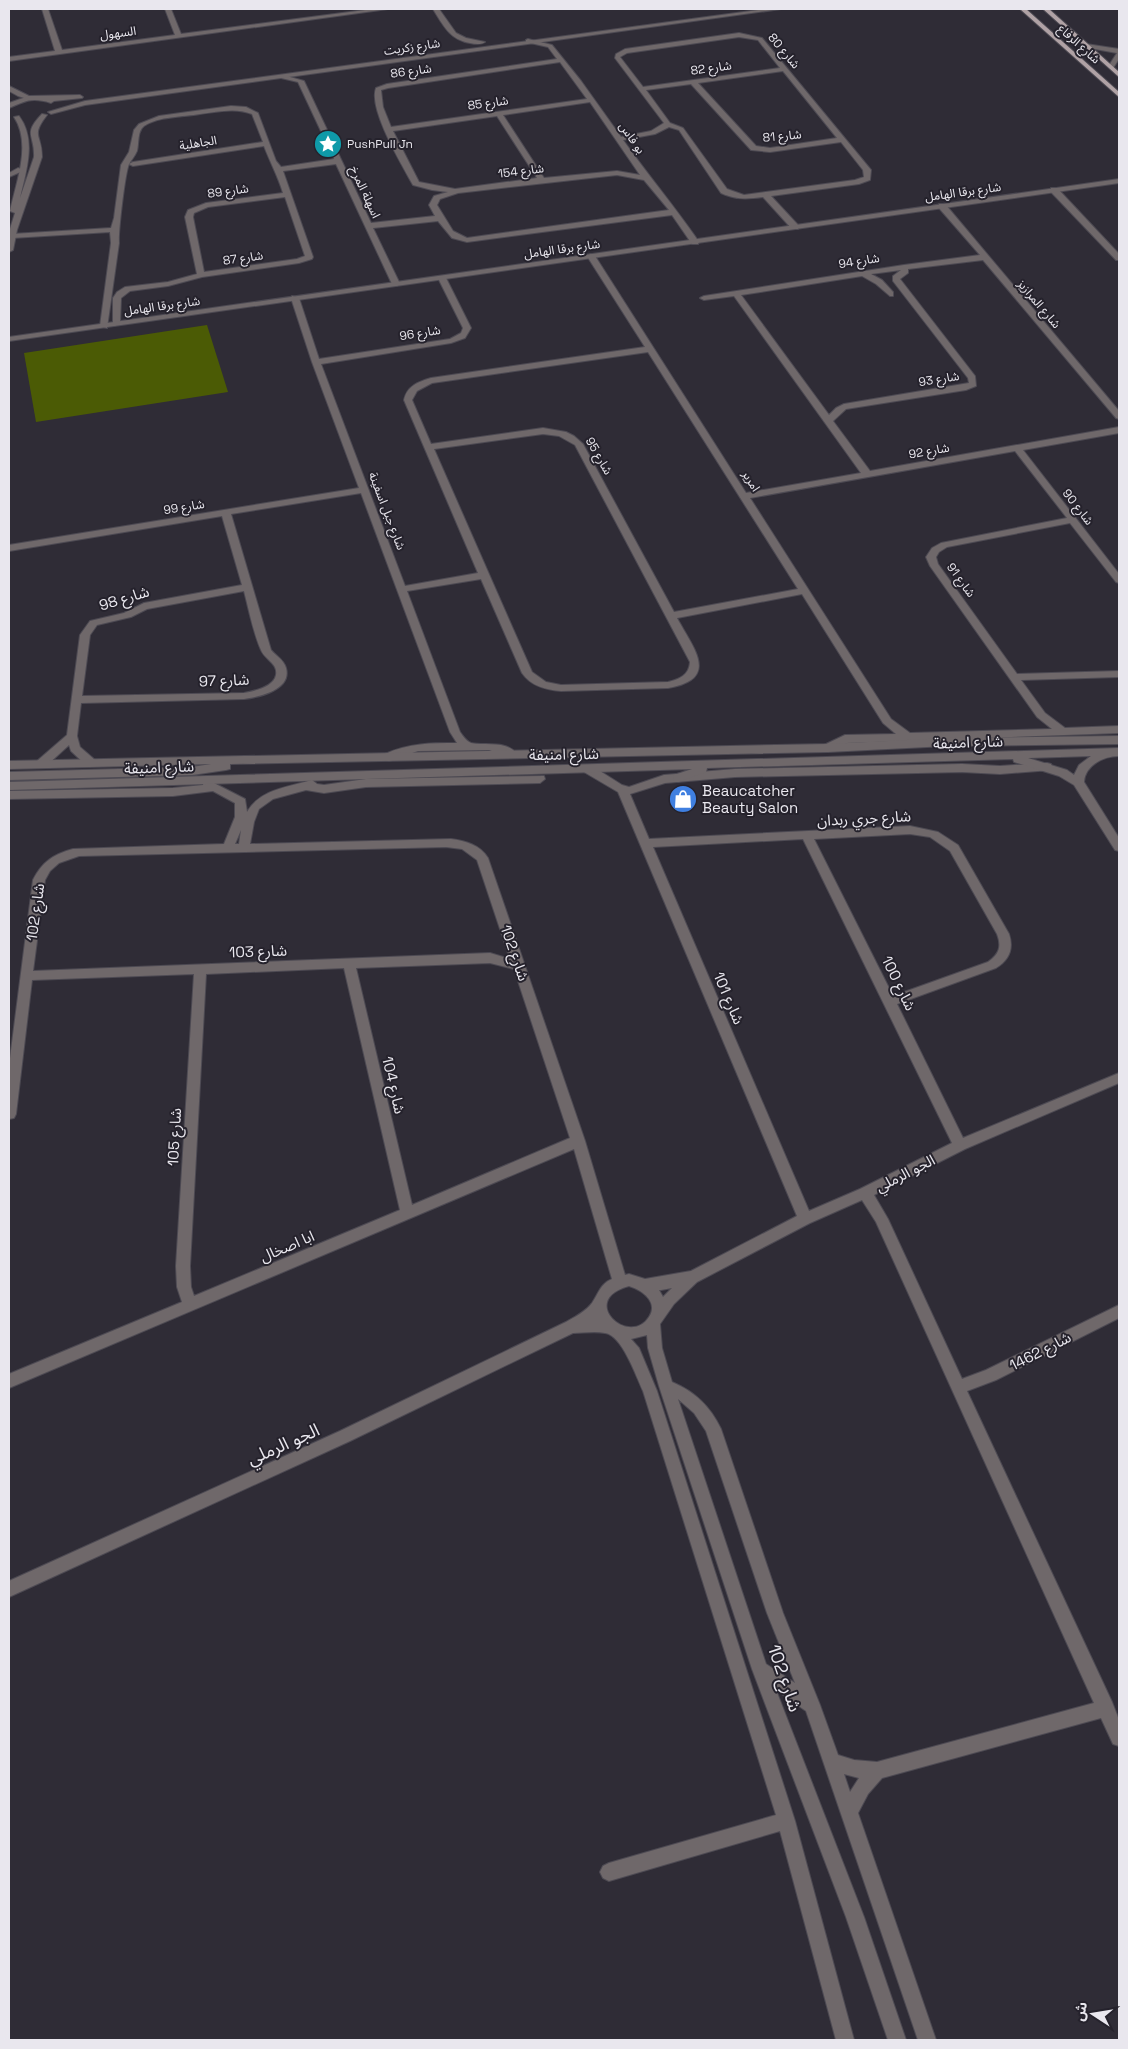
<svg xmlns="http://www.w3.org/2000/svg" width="1128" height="2049" font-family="'Space Grotesk','Noto Sans Arabic',sans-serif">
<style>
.green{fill:#4b5b05}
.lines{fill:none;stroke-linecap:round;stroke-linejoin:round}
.minor-casing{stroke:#4d4a53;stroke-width:2}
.tertiary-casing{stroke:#4d4a53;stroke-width:2}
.primary-casing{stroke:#4d4a53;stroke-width:2}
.minor{fill:#6f686a;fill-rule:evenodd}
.tertiary{fill:#6f686a;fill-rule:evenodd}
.primary{fill:#b0a2a5;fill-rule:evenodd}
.labels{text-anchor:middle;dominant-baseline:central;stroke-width:4;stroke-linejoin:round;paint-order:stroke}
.far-street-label{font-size:12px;fill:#e9e7ee;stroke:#25222c}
.far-poi-label{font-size:12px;fill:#e9e7ee;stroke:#25222c;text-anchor:start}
.street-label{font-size:15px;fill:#e9e7ee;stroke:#25222c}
.poi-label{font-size:15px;fill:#e9e7ee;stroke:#25222c;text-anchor:start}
.near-street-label{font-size:18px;fill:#e9e7ee;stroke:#25222c}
</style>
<rect width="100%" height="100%" fill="#2f2c36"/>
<path class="green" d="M207 325 228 392 36 422 24 353Z"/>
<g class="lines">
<defs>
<path id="minor" d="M42 9H48L62 50 175 35 165 9H171L181 34 373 9H388L9 61V57L55 51Z
M739 33 762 38 871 170 870 180 859 184 771 196 798 225V229H792L763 197C748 199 736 200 721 193L679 130 669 127 655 134 623 140C648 175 675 207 699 242L698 244H692L672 215 467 242 452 238 438 221 373 228 400 284 396 286 392 284 336 164 283 171 313 257 312 259 299 263 202 277 168 286 130 291 121 298 120 324 113 326V298L117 292 125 287 168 282 197 274 185 217 188 210 206 203 283 193C278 176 270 162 264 146L133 166 129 164 133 162 263 142 252 114C235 107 217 112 200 114 183 117 159 116 144 126 137 131 139 144 137 151 135 156 131 160 129 164 125 173 118 233 119 243L107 328 100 326 111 243 110 232 12 238 9 237 12 234 111 228 114 218 121 165 129 152 134 130 139 124 159 116 231 106 246 107 258 113 276 161 281 167 334 159 298 82 281 78 280 77 283 75 304 81 371 223 435 216 429 205 434 196 448 192 432 190 413 185C402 165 368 109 376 88L387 84 557 59 548 47 526 42V40L528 39 552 45 581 81 621 137 651 131 664 123 615 58 616 54 625 49ZM739 37 758 40 780 68 643 87 620 57 627 53ZM560 62 587 99 391 127 383 107 381 90 388 88ZM783 71 837 138 770 148 756 146 698 83ZM691 84 751 150 770 152 841 142 863 170 864 177 855 180 744 195 727 189 683 128 670 123 646 90ZM590 102 640 175 617 171 544 178 503 115ZM497 116 537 178 455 189 419 182 393 131ZM617 175 644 180 669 210 467 238 453 231 437 205 440 199 458 193ZM285 197 305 256 297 259 204 272 193 217 194 213 208 207Z
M1086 44 1119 49V59L1113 68 1108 67 1117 53 1084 47 1083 46Z
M9 86 33 98 30 100 18 96 9 91Z
M18 168 25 170 9 177V173Z
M1051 188H1057L1119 254V260H1116L1051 192Z
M939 204H945L1119 411V419L1116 418 983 260 908 269V273L900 279 975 376 976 386 966 390 846 409 833 421 870 471 1119 427V433L1023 450 1119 574V583L1116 582 1070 523 947 547 939 552 936 557 938 564 1017 674 1119 671V677L1021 680 1045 713 1065 728 1119 726V733L847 743 832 751H824L823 748 824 745 845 735 896 734 883 723 802 594 677 618C693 648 721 679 668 688L561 691C546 690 531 686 522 673L481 579 407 591 460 732C463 736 466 741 471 743 486 746 506 740 517 754L512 758 489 750 418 751 389 761 385 760 384 757 385 754C409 743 431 743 457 743L450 732 361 493 231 514 271 650C276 656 284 660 286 668 292 690 259 697 244 699L81 703 77 736 80 747 95 760 96 763 95 766H87L71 751 69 745 45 767H37L36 764 37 761 67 735 80 635 90 621 124 613 144 603 242 585 222 516 9 551V545L359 488 312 362 291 298 292 296 299 298 319 359 450 339 461 333 463 328 438 278 442 276 446 278 471 328 465 338 451 343 321 364 405 586 478 573 404 400C407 386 418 382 431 378L645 347 587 256 591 254 595 256 746 493 861 473 734 296 704 300 700 298 704 296 904 265 980 255 939 208ZM901 270 893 276V281L968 378 969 383 844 404 836 408 829 415 741 295 862 276 876 284 890 296H893V292L882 280 871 274ZM648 352 798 589 674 612 583 444 574 436 566 432 543 428 431 444 412 400 417 391 432 383ZM543 434 559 436 575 445 690 662C689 675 680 679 668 682L561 685 546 682 532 672 434 449ZM1015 451 1067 518 941 543 932 548 926 557 930 566 1037 717 1052 729 910 733 891 719 750 498ZM244 591C249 610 253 632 261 650 265 660 278 663 276 675 274 687 254 691 244 693L82 696 90 635 97 625 131 617 147 609Z
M1047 763 1051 764 1052 767 1051 770 1000 774 962 772 735 777 665 783 630 794 649 839 910 826 938 832 958 845 1009 934C1014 949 1009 960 996 968L897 1004 963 1138 1119 1073V1083L965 1149 874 1195 888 1219 962 1379 986 1370 1119 1305V1318L996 1380 967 1391 1112 1702 1119 1720V1746L1113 1744 1101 1718 882 1778 868 1794 858 1813 936 2040H918L806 1711 776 1690 864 1917 906 2040H888L846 1917 752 1669 659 1386 648 1348 647 1335 631 1339 639 1348 657 1391 795 1821 854 2040H836L780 1831 609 1881 603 1878 600 1872 603 1866 609 1863 776 1815 643 1391C636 1376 622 1335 605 1333 595 1331 583 1333 573 1333L350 1441 9 1597V1581L340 1431 566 1322C575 1317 586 1311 592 1303 599 1293 600 1284 612 1279L574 1149 9 1388V1374L182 1302 177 1287 176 1266 194 974 32 980 16 1114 14 1118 9 1119V1066L33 880C42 862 54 854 73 849L224 844 235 817V803L213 791 173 796 9 799V791L173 788 203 785 204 781 208 780 245 799 247 812C260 789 289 787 312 780L317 784 324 785 366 779 544 776 545 779 540 783 366 787 324 793 306 790 273 799 259 809 254 822 250 844 451 839C466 841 480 845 488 858L585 1141 625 1275 629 1274 645 1279 691 1271 797 1216 618 792 584 772 583 769 584 766H592L622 785 629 787 664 775 735 769 962 764 1000 766ZM241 830 239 844H235ZM910 834 930 837 950 851 997 934C1002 947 999 954 988 962L893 996 814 839ZM803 839 952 1143 860 1189 809 1211 653 847ZM446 847 462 849 477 860 510 959 490 953 33 971 45 880 50 871 59 863 79 856ZM490 963 514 969 570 1138 412 1205 356 968ZM344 968 400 1210 194 1296 191 1287 190 1266 206 974ZM862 1200 876 1222 1094 1703 877 1762 854 1760 838 1755 820 1705 783 1613 721 1429C710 1406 695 1392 672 1382L662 1348 660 1324 674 1304 697 1282 810 1223ZM629 1286C642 1290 659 1302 649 1317 629 1348 577 1300 629 1286ZM672 1288 663 1297 659 1290H661ZM678 1399 694 1413 706 1431 767 1613 795 1683 766 1664ZM844 1774 859 1778 850 1792Z"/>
<path id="tertiary" d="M433 9H439L456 33 466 38 485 42C481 45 475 44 470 43 450 40 443 25 433 9Z
M766 9H781L85 105 51 114 48 112 85 101Z
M80 95 83 97 82 98 54 101 51 103C31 97 26 101 9 108V103L29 96Z
M42 114 47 115C30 137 42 134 42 157L17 230 13 250 9 252V232L15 213 10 211C16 182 32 144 14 117L19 116C37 140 26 171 20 198L34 157C35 134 22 135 42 114Z
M1119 179V183L9 341V337Z
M1119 736V744L947 746 828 752 230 764V769L226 770 192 775 9 780V772L192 767 211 764 9 769V761L828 744 947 738Z
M1119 748V756C1104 756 1085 765 1084 782L1119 838V851L1115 850 1074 785 1059 776 1014 762 1013 759 707 768 706 772 678 782 674 781 673 778 674 775 692 769 9 790V782ZM1091 756 1079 765 1074 775 1067 770 1028 758Z"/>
<path id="primary" d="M1020 9H1026L1119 92V97Z
M1043 9H1049L1119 72V77Z"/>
</defs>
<use href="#minor" class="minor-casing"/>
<use href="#tertiary" class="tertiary-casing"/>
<use href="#primary" class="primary-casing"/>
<use href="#minor" class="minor"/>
<use href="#tertiary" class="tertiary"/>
<use href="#primary" class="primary"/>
</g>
<defs>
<symbol id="sight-disc" viewBox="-11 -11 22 22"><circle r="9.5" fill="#0f9aa8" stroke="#25222c"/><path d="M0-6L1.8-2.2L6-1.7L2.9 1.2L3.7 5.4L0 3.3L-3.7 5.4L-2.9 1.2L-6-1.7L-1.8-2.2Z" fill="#fff"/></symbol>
<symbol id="shop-disc" viewBox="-11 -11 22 22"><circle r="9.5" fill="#3f7fe0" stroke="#25222c"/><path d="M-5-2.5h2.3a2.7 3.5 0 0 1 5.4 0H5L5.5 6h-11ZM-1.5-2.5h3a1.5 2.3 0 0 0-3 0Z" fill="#fff"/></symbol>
</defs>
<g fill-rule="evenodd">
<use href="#sight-disc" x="312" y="128" width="32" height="32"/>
<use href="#shop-disc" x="667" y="783" width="32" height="32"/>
</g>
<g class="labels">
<g class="far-street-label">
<text transform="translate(118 33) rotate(-7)">السهول</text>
<text transform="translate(1079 44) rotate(42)">شارع الرفاع</text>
<text transform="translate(412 47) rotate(-8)">شارع زكريت</text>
<text transform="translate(784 51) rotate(50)">شارع 80</text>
<text transform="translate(711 68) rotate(-8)">شارع 82</text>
<text transform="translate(411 71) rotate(-8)">شارع 86</text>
<text transform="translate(488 103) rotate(-8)">شارع 85</text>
<text transform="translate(782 136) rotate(-5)">شارع 81</text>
<text transform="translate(632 138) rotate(55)">بو فاس</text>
<text transform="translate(198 143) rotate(-9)">الجاهلية</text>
<text transform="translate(521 171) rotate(-7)">شارع 154</text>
<text transform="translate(228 191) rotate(-8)">شارع 89</text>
<text transform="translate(365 192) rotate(65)">اسهلة المرخ</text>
<text transform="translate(963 192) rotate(-8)">شارع برقا الهامل</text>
<text transform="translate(562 249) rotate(-8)">شارع برقا الهامل</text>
<text transform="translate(243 258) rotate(-8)">شارع 87</text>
<text transform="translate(859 261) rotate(-9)">شارع 94</text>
<text transform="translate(1039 304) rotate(50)">شارع المرازيز</text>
<text transform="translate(162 306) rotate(-8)">شارع برقا الهامل</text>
<text transform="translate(420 333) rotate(-9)">شارع 96</text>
<text transform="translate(939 379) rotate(-9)">شارع 93</text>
<text transform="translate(929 451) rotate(-10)">شارع 92</text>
<text transform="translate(599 456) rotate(60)">شارع 95</text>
<text transform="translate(751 481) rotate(58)">امرير</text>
<text transform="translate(184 507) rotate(-9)">شارع 99</text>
<text transform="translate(1078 507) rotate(52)">شارع 90</text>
<text transform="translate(387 511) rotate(69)">شارع جبل اسفينة</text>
<text transform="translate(961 580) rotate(54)">شارع 91</text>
</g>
<g class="far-poi-label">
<text x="347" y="144">PushPull Jn</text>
</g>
<g class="street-label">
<text transform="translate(124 598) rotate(-17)">شارع 98</text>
<text transform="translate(224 680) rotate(-2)">شارع 97</text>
<text transform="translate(968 742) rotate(-2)">شارع امنيفة</text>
<text transform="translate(564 754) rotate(-1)">شارع امنيفة</text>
<text transform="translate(159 767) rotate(-2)">شارع امنيفة</text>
<text transform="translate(864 818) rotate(-3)">شارع جري ربدان</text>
<text transform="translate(35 912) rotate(-82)">شارع 102</text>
<text transform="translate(258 951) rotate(-2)">شارع 103</text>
<text transform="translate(515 953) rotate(71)">شارع 102</text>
<text transform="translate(899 983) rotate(64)">شارع 100</text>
<text transform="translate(729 998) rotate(67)">شارع 101</text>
<text transform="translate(394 1085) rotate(77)">شارع 104</text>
<text transform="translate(174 1137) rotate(-87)">شارع 105</text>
<text transform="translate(905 1173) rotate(-27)">الجو الرملي</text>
<text transform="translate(287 1246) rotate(-23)">ابا اصخال</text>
<text transform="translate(1040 1351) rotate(-27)">شارع 1462</text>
</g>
<g class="poi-label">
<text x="702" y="790">Beaucatcher<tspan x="702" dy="17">Beauty Salon</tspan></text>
</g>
<g class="near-street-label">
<text transform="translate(283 1444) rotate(-24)">الجو الرملي</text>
<text transform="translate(785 1678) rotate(71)">شارع 102</text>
</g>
</g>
<rect width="1128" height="2049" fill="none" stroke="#e9e7ee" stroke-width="20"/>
<g transform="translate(1093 2014) rotate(282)" stroke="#25222c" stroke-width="4" paint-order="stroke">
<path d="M0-4L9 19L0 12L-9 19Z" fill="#e9e7ee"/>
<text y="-8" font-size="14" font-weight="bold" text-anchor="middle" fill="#e9e7ee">ش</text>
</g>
</svg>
